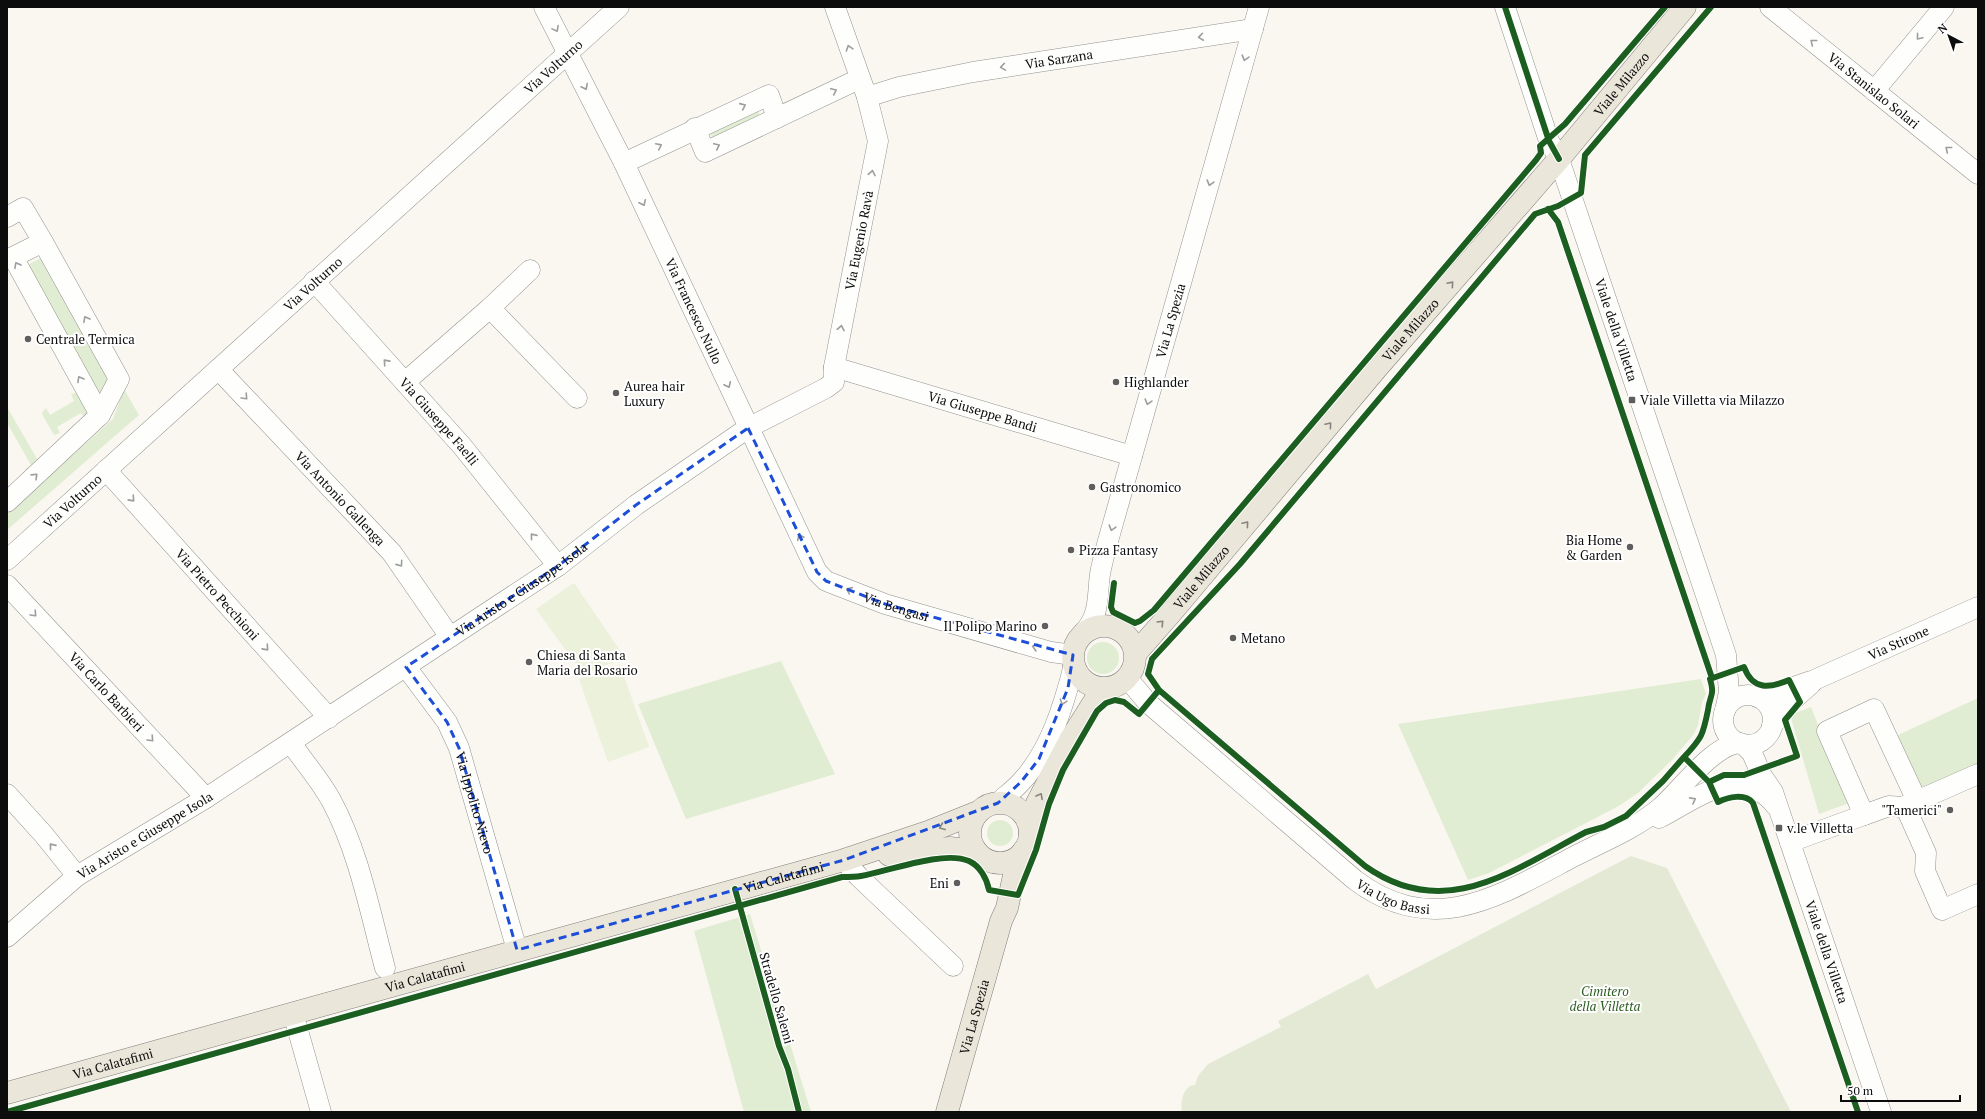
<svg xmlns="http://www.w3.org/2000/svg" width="1985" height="1119" font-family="'PT Serif',serif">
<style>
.green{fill:#e1edd2}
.cemetery{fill:#e4e9d5}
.pitch{fill:#ebf1db}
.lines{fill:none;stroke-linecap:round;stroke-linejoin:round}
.minor-casing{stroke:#93928f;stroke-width:21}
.major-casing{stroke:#807f7c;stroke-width:23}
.minor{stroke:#fefefd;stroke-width:20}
.major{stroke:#eae6d9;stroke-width:22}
.cycleway-casing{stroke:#fff;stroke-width:8}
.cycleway{stroke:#1b5e20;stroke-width:6}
.oneway{stroke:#9d9d9d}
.oneway2{stroke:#86847d}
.marked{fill:none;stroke:#1d4ed8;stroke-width:3;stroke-dasharray:8 5;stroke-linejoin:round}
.poi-dot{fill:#5f5e5c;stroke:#fff;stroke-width:1.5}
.labels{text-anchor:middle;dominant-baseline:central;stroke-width:4;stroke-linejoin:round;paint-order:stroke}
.street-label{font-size:13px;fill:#0c0c0c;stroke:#fff}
.poi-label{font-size:13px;fill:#0c0c0c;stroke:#fff;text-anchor:start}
.park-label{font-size:13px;font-style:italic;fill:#2d5d22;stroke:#fff}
</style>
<rect width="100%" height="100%" fill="#f9f7f0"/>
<path class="green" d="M755 105 761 117 713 139 708 129Z
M46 255 112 378 98 398 22 268Z
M124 389 139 415 7 530V514L113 419Z
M77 393 88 414 85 419 81 413 57 427 60 433 54 435 42 414 43 411 46 408 50 415 74 401 71 394Z
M7 407 40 464 28 474 25 469 31 465 7 423Z
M1087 658a16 16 0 1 1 32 0a16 16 0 1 1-32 0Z
M781 661 835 774 686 819 638 704Z
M1701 679 1706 694 1702 702 1698 725 1694 734 1672 760 1638 793 1617 807 1489 873 1468 880 1398 724Z
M1978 698V767L1921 792 1896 736Z
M1811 707 1849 803 1819 814 1790 715Z
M987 833a13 13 0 1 1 26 0a13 13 0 1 1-26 0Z
M750 914 811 1112H744L694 931Z"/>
<path class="cemetery" d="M1631 856 1667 868 1791 1112H1182C1180 1101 1184 1085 1195 1085L1198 1076 1208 1064 1281 1027 1278 1021 1368 974 1376 989Z"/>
<path class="pitch" d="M574 583 625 658 583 674 536 609Z
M620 665 649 747 608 762 579 679Z"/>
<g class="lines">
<defs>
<g id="minor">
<path id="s1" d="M544 7 624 163 817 572 826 581 885 604 1051 652 1073 655"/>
<path id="s2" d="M1505 7 1549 141 1559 159 1726 655 1729 692 1725 711"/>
<path id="s3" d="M1770 7 1978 174"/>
<path d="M1874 91 1944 7"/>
<path id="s4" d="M867 97 899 87 973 72 1253 29"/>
<path d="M695 128 705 152 859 79"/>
<path d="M624 163 769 95 777 118"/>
<path d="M7 217 23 208 43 242 13 257 100 415 7 502"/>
<path d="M43 242 119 379 100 415"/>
<path id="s5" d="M314 281 462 446 558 566"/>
<path d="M490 308 530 270"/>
<path id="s6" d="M834 367 1132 456"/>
<path id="s7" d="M218 369 392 553 450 637"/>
<path d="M405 382 490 308 577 398"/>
<path id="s8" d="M106 470 329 718"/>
<path id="s9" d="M7 560 619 7"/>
<path id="s10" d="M7 585 206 798"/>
<path id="s11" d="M1083 633C1100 616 1097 597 1100 574 1102 563 1105 552 1108 541L1259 7"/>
<path id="s12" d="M406 667 447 722 459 748 517 950"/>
<path id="s13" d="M1128 679 1148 703 1355 880C1433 939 1499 896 1573 857 1602 842 1635 829 1660 808 1680 791 1714 743 1741 743"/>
<circle cx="1748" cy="720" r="25"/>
<path id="s14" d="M1757 697C1772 698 1795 685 1812 681L1978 607"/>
<path d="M1772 726 1785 707 1811 684"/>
<path d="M291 743C304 762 320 780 331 800 359 852 370 912 385 968"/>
<path id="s15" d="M1743 744 1752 753 1762 776 1773 792 1881 1112"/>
<path d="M7 794 44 835 77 876"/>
<path d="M1917 801 1874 709 1827 731 1864 815 1889 806 1903 807 1978 774"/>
<path d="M998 803C1005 796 1014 790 1021 782 1050 751 1064 705 1074 665"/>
<path d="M1905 806 1926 853 1925 871 1942 910 1978 894"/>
<path d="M1659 818C1696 799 1741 761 1776 806"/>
<path d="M1790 842 1864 815"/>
<path d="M844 860 859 877 953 966"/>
<path id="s16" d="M7 937 77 876 206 798 558 566 636 505 748 428 826 388 834 382V367L878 141 867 97 835 7"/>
<path d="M293 1013 321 1112"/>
</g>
<g id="major">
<circle cx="1104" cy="657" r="31"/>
<path id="s17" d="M1136 653 1171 613 1376 369 1559 159 1685 7"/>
<circle cx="1000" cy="833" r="30"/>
<path d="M1030 833 1037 803 1070 740 1102 689"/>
<path d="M889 855 950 848 976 851"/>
<path id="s18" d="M7 1093 844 860 928 832 978 812"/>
<path id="s19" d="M947 1112 1001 921 1007 908 1016 866 1024 850"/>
</g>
</defs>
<use href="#minor" class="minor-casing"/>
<use href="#major" class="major-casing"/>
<use href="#minor" class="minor"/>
<use href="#major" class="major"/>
<defs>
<path id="cycleway" d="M1505 7 1549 141 1559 159
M1548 209 1558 222 1712 678
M1114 583 1111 607 1113 612 1135 623 1140 621 1154 610 1536 160 1541 153 1540 146 1565 124 1665 7
M1744 667C1753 691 1770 688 1789 680L1800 702 1785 720 1797 756 1744 775H1724L1709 782 1684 757C1702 738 1703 735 1708 710 1710 694 1715 696 1710 679Z
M1159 690 1365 866C1445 923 1513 870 1586 832L1604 827 1626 816 1663 781 1684 757
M1709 782 1718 802C1728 797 1745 793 1753 803L1858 1112
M735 889 779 1046 788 1069 799 1112
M7 1112 842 877C848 877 855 877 861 876 889 871 943 850 969 861 980 866 987 879 989 890L1018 895 1036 850 1049 804 1063 770 1097 711 1106 703 1115 700 1124 702 1139 714 1159 690 1148 674 1152 659 1240 564 1535 214 1558 206 1581 193 1585 155 1711 7"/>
</defs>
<use href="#cycleway" class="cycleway-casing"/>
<use href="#cycleway" class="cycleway"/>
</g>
<defs><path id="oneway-chevron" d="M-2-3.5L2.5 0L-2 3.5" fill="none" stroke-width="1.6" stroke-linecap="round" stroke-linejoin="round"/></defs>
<g class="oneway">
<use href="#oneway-chevron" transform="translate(556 29) rotate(62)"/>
<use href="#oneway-chevron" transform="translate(1201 37) rotate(172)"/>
<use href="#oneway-chevron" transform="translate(1919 37) rotate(130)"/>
<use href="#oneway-chevron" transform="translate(1813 42) rotate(-141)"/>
<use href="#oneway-chevron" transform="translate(849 48) rotate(-108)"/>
<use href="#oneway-chevron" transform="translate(1245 58) rotate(106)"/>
<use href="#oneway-chevron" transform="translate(1003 67) rotate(171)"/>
<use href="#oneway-chevron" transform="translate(585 87) rotate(63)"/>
<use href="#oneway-chevron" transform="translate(834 91) rotate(-25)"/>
<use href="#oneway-chevron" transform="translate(743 106) rotate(-24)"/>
<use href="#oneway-chevron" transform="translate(659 146) rotate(-26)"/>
<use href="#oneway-chevron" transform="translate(717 146) rotate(-25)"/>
<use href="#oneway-chevron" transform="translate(1948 149) rotate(-141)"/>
<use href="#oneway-chevron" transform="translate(872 173) rotate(-79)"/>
<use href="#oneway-chevron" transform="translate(1210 183) rotate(106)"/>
<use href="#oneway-chevron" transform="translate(643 203) rotate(65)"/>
<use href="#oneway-chevron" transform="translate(17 265) rotate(-119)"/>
<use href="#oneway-chevron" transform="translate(86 319) rotate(-119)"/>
<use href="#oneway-chevron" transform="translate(841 328) rotate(-79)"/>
<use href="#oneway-chevron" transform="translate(386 362) rotate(-132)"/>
<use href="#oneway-chevron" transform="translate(80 379) rotate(-119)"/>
<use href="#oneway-chevron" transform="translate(728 385) rotate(65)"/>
<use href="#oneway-chevron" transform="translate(245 397) rotate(47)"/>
<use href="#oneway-chevron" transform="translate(1148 402) rotate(106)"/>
<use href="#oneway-chevron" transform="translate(35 476) rotate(-44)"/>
<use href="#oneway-chevron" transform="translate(132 499) rotate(48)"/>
<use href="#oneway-chevron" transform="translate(1112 528) rotate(106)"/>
<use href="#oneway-chevron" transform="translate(533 536) rotate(-129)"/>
<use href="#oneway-chevron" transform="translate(800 537) rotate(-116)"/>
<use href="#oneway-chevron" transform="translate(400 564) rotate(55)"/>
<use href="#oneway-chevron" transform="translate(849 590) rotate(-156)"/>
<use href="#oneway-chevron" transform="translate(34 614) rotate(47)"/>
<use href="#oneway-chevron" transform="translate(1035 647) rotate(-164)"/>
<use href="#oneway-chevron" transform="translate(266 648) rotate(48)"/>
<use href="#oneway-chevron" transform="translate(1063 702) rotate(108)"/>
<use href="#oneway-chevron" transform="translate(151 739) rotate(47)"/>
<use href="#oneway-chevron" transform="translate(1693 800) rotate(-28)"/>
<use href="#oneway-chevron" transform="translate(52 846) rotate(-129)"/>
</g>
<g class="oneway2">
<use href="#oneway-chevron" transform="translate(1451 284) rotate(-49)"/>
<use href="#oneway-chevron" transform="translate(1329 425) rotate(-50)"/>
<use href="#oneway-chevron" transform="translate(1246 524) rotate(-50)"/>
<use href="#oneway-chevron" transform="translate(1161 623) rotate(-46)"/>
<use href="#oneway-chevron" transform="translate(1040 796) rotate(-61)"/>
<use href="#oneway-chevron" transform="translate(942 827) rotate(158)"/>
</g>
<path class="marked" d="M748 428 817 572 826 581 885 604 1073 655 1068 688 1039 759 1021 782 998 803 844 860 517 950 459 748 447 722 406 667 558 566 636 505Z"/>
<g class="poi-dot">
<circle cx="28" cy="339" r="4"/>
<circle cx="1116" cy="382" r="4"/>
<circle cx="616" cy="393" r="4"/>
<rect x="1628" y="396" width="8" height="8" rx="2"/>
<circle cx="1092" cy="487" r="4"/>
<circle cx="1630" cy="547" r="4"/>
<circle cx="1071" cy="550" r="4"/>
<circle cx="1045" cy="626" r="4"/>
<circle cx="1233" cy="638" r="4"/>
<circle cx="529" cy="662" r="4"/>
<circle cx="1950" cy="810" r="4"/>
<rect x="1775" y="824" width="8" height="8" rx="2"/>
<circle cx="957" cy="883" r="4"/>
</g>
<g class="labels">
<g class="street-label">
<text stroke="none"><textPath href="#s4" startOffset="196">Via Sarzana</textPath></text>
<text stroke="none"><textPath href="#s9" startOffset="736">Via Volturno</textPath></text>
<text stroke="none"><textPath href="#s17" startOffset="748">Viale Milazzo</textPath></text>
<text stroke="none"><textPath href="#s3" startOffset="133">Via Stanislao Solari</textPath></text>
<text stroke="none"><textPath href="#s16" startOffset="1142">Via Eugenio Ravà</textPath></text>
<text stroke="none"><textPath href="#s9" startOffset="412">Via Volturno</textPath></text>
<text stroke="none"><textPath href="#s1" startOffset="339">Via Francesco Nullo</textPath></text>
<text stroke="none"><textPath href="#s11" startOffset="326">Via La Spezia</textPath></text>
<text stroke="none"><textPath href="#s17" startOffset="424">Viale Milazzo</textPath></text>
<text stroke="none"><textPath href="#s2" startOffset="342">Viale della Villetta</textPath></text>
<text stroke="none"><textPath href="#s6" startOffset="155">Via Giuseppe Bandi</textPath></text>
<text stroke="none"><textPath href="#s5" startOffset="188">Via Giuseppe Faelli</textPath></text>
<text stroke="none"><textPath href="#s7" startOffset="178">Via Antonio Gallenga</textPath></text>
<text stroke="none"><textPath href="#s9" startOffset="88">Via Volturno</textPath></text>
<text stroke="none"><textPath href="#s17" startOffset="100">Viale Milazzo</textPath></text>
<text stroke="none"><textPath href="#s16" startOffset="622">Via Aristo e Giuseppe Isola</textPath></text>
<text stroke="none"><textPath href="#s8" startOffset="167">Via Pietro Pecchioni</textPath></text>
<text stroke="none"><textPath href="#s1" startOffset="715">Via Bengasi</textPath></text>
<text stroke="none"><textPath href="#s14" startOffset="152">Via Stirone</textPath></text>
<text stroke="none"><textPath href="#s10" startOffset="146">Via Carlo Barbieri</textPath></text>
<text stroke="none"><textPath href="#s12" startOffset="154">Via Ippolito Nievo</textPath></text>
<text stroke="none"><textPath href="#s16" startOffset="172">Via Aristo e Giuseppe Isola</textPath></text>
<text stroke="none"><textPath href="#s18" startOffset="806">Via Calatafimi</textPath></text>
<text stroke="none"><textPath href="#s13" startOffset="346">Via Ugo Bassi</textPath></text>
<text stroke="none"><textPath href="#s15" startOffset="226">Viale della Villetta</textPath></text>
<text stroke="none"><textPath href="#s18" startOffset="434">Via Calatafimi</textPath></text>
<text transform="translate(777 998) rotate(74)">Stradello Salemi</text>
<text stroke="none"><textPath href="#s19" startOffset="99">Via La Spezia</textPath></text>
<text stroke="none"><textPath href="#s18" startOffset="110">Via Calatafimi</textPath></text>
</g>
<g class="poi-label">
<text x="36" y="339">Centrale Termica</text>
<text x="1124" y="382">Highlander</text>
<text x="624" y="386">Aurea hair<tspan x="624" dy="15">Luxury</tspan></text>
<text x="1640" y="400">Viale Villetta via Milazzo</text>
<text x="1100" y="487">Gastronomico</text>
<text x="1622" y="540" text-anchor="end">Bia Home<tspan x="1622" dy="15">&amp; Garden</tspan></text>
<text x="1079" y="550">Pizza Fantasy</text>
<text x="1037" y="626" text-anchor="end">Il Polipo Marino</text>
<text x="1241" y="638">Metano</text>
<text x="537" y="655">Chiesa di Santa<tspan x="537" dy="15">Maria del Rosario</tspan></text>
<text x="1942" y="810" text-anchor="end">"Tamerici"</text>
<text x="1787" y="828">v.le Villetta</text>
<text x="949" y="883" text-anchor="end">Eni</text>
</g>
<g class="park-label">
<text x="1605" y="991">Cimitero<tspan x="1605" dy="15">della Villetta</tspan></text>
</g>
</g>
<rect width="1985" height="1119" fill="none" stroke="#0c0c0c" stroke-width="16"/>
<g transform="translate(1949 36) rotate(319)" stroke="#ffffff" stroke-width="3" paint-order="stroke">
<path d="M0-3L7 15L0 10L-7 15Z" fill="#0c0c0c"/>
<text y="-6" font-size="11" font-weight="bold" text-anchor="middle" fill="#0c0c0c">N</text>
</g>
<path d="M1841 1095v6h119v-6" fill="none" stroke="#0c0c0c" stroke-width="2"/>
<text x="1847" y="1095" font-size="12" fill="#0c0c0c" stroke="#ffffff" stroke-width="3" paint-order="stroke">50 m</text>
</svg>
